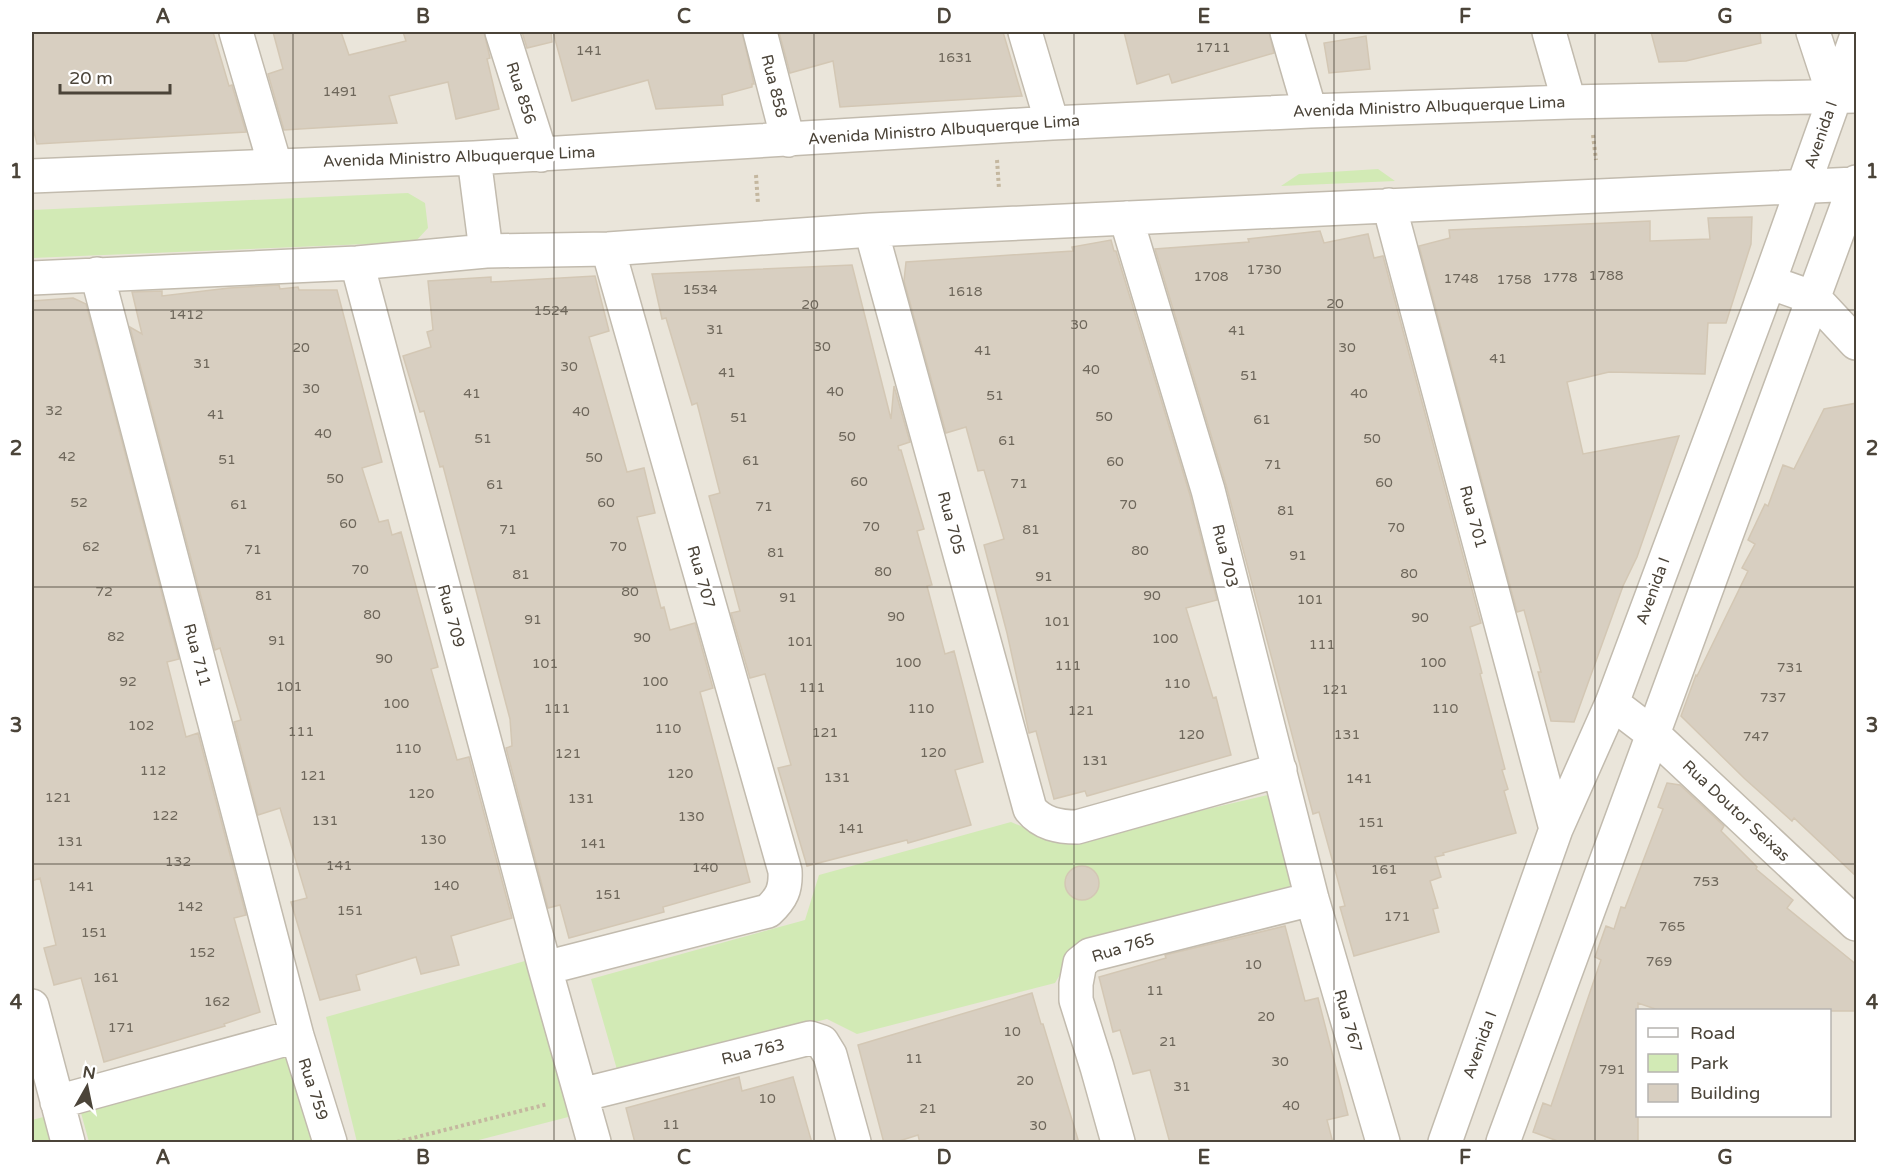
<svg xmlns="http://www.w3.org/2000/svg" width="1888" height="1174" font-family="'Varela Round',sans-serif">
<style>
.residential{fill:#eae5da;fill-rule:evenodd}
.green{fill:#d2eab5}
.building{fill:#d8cfc1;stroke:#d3c7b4;stroke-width:1.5}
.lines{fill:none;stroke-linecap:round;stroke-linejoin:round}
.minor-casing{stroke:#c2bbae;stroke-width:36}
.path{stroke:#c4b79f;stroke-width:4;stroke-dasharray:3 3;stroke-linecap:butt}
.minor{stroke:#fff;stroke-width:33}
.grid{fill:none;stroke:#4b4439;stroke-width:1.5;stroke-opacity:0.55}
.labels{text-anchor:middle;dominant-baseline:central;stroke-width:6;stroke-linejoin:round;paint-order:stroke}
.number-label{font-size:14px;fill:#6e675b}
.street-label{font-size:16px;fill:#4b4439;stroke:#fff}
.neatline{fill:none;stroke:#4b4439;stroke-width:2}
.grid-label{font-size:20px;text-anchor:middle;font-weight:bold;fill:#4b4439}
</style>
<rect width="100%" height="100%" fill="#f6f3ec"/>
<path class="residential" d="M32 32H1856V1142H32ZM1638 1010H1830V1116H1638Z"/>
<path class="green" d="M1378 169 1395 181 1281 186 1299 174Z
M408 193 425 203 428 228 415 242 32 258V210Z
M1276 793 1302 885 1080 941 1055 983 857 1034 827 1019 618 1073 591 979 805 920 819 875 1011 822 1062 843Z
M532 959 576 1115 471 1142H357L326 1017Z
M288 1043 316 1142H89L78 1102Z
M51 1115 58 1142H32V1120Z"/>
<path class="building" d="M32 32H213L229 86 232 85 246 132 37 144 32 124Z
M273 32H341L349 55 406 41 403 32H484L490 58 487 59 499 109 456 119 448 82 389 96 397 123 284 130 268 74 283 69Z
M522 32H551L552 42 527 48Z
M553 32H742L754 84H752V87L722 95 723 105 656 109 648 80 572 101Z
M779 32H1003L1022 96 840 107 833 61 790 73Z
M1124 32H1269L1274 53 1172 83 1169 74 1137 84Z
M1651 32H1760L1761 43 1686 61 1659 62Z
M1366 36 1370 69 1329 73 1324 43Z
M1752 217 1751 244 1726 323H1708L1705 374 1609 372 1567 382 1583 454 1679 436 1637 557 1623 586 1574 722 1551 721 1538 672H1541L1524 610 1517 612 1419 246 1450 238 1449 230 1650 221V241L1710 239 1708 218Z
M1320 231 1324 243 1368 234 1374 258 1383 256 1481 623 1470 627 1482 673 1480 674 1505 769 1502 770 1508 789 1504 791 1516 833 1443 853 1444 855 1435 857 1441 877 1430 881 1438 908 1433 909 1439 932 1354 956 1340 907 1345 906 1319 812 1313 814 1226 485 1155 249 1249 242 1248 239Z
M1111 240 1114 251H1116L1190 495 1217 600 1186 608 1213 698 1216 697 1231 755 1087 796 1085 791 1054 799 1036 731 1029 733 1007 633 984 545 1004 539 984 470 978 471 966 427 946 433 904 281 906 262 1073 251 1072 247Z
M852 265 891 419 894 386 910 442 898 446 899 450H901L924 529 917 531 932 585 927 586 945 654 954 651 983 762 955 770 971 825 908 843 907 840 807 866 778 768 791 765 765 674 750 678 731 613 740 611 709 496 720 493 697 403 692 405 666 318 662 319 652 274Z
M595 276 609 331 589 337 627 472 644 468 655 513 637 517 661 608 664 607 670 630 695 623 713 688 700 692 750 882 663 907 664 912 569 938 560 905 548 908 506 748 512 746 510 719 469 564 443 466 440 467 424 411 420 412 403 356 431 347 427 332 433 330 428 281 491 277V282Z
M279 285 280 289 298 287 299 290H337L382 462 362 468 379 522 388 520 392 535 401 532 438 667 431 669 457 760 469 757 512 918 451 936 459 965 421 974 416 957 356 975 360 990 320 1000 291 902 307 898 280 808 258 815 234 722 241 720 220 648 215 650 130 327 142 334 132 292 162 291V296L229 288Z
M73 298 86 304 179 659 167 662 186 737 198 733 246 915 234 918 260 1012 224 1024 225 1026 104 1062 81 978 54 985 44 948 56 945 40 878 32 881V301Z
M1857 403V877L1794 818 1792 821 1745 779 1681 716 1696 675 1697 676 1748 571 1742 568 1755 544 1748 540 1765 504 1768 506 1783 465 1794 469 1824 409Z
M1667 783 1680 785 1724 826 1721 831 1757 867 1756 869 1793 900 1787 908 1857 965V1011H1661L1638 1003V1143H1563L1533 1132 1543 1103 1551 1106 1601 960 1595 957 1606 926 1614 929 1621 907 1625 908 1663 809 1658 807Z
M1065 883a17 17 0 1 1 34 0a17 17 0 1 1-34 0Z
M1285 926 1305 1001 1318 998 1348 1115 1327 1120 1333 1143H1170L1150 1070 1133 1074 1120 1030 1113 1032 1099 977 1166 958 1165 955Z
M1032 993 1041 1024H1043L1079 1143H920L918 1135 893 1143H884L858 1045Z
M739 1077 742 1091 793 1077 812 1143H635L626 1108Z"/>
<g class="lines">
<defs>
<path id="minor" d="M236 32 275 165
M502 32 541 155
M760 32 788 140
M1025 32 1052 123
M1287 32 1310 111
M1549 32 1569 102
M1813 32 1834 96
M474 158 486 251
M32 176 474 158 1052 123 1310 111 1569 102 1856 96
M1389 205 1556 829
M1126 218 1208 490 1312 899 1383 1142
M871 230 1030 809C1042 824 1059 827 1077 827L1280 770
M357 263 545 968 594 1142
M97 274 297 1036 330 1142
M32 278 357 263 486 251 608 249 871 230 1856 184
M1769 282 1814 298 1856 343
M1612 703 1654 735 1856 924
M545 968 768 911C782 898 786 889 785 871L608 249
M32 1006 68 1142
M581 1095 810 1038 822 1042 830 1055 854 1142
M57 1102 297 1036
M1118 1142 1097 1067 1076 1000V984L1080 963 1090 955 1312 899
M1445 1142 1556 829 1612 703 1769 282 1856 38
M1503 1142 1856 182"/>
</defs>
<use href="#minor" class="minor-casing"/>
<path class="path" d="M1593 135 1596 160
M997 160 999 189
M756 175 758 204
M397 1142 548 1104"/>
<use href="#minor" class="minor"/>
</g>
<path class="grid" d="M293 32V1142M554 32V1142M814 32V1142M1074 32V1142M1334 32V1142M1595 32V1142M32 310H1856M32 587H1856M32 864H1856"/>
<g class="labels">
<g class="number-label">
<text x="1213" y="47">1711</text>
<text x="589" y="50">141</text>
<text x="955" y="57">1631</text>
<text x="340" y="91">1491</text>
<text x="1264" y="269">1730</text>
<text x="1606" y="275">1788</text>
<text x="1211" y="276">1708</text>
<text x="1560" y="277">1778</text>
<text x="1461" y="278">1748</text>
<text x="1514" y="279">1758</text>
<text x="700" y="289">1534</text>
<text x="965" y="291">1618</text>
<text x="1335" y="303">20</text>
<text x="810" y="304">20</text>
<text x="551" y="310">1524</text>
<text x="186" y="314">1412</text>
<text x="1079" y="324">30</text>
<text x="715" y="329">31</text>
<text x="1237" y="330">41</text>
<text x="822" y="346">30</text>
<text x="301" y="347">20</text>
<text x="1347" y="347">30</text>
<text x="983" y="350">41</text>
<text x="1498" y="358">41</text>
<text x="202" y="363">31</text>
<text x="569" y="366">30</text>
<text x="1091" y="369">40</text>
<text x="727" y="372">41</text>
<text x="1249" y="375">51</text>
<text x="311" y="388">30</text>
<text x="835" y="391">40</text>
<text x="472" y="393">41</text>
<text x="1359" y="393">40</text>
<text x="995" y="395">51</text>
<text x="54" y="410">32</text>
<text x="581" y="411">40</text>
<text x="216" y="414">41</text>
<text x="1104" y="416">50</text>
<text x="739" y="417">51</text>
<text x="1262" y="419">61</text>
<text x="323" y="433">40</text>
<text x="847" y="436">50</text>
<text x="483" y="438">51</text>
<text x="1372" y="438">50</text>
<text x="1007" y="440">61</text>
<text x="67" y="456">42</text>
<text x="594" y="457">50</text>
<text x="227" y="459">51</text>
<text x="751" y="460">61</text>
<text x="1115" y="461">60</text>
<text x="1273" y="464">71</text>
<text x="335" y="478">50</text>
<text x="859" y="481">60</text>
<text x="1384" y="482">60</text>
<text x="1019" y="483">71</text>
<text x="495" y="484">61</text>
<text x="79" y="502">52</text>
<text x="606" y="502">60</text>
<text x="239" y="504">61</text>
<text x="1128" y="504">70</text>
<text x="764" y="506">71</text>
<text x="1286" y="510">81</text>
<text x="348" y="523">60</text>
<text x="871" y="526">70</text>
<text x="1396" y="527">70</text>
<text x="508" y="529">71</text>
<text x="1031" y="529">81</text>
<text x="91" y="546">62</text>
<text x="618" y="546">70</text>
<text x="253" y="549">71</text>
<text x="1140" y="550">80</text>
<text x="776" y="552">81</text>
<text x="1298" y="555">91</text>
<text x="360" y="569">70</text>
<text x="883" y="571">80</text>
<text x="1409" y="573">80</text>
<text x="521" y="574">81</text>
<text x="1044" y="576">91</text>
<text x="104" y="591">72</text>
<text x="630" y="591">80</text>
<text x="264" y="595">81</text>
<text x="1152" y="595">90</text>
<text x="788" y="597">91</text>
<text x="1310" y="599">101</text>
<text x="372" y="614">80</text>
<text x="896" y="616">90</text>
<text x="1420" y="617">90</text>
<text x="533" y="619">91</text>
<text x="1057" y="621">101</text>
<text x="116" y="636">82</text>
<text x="642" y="637">90</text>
<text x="1165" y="638">100</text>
<text x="277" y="640">91</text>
<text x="800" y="641">101</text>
<text x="1322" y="644">111</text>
<text x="384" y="658">90</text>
<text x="908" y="662">100</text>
<text x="1433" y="662">100</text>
<text x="545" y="663">101</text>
<text x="1068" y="665">111</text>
<text x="1790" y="667">731</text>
<text x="128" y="681">92</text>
<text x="655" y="681">100</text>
<text x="1177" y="683">110</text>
<text x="289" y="686">101</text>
<text x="812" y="687">111</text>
<text x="1335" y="689">121</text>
<text x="1773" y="697">737</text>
<text x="396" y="703">100</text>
<text x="557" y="708">111</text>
<text x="921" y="708">110</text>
<text x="1445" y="708">110</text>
<text x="1081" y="710">121</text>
<text x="141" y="725">102</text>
<text x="668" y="728">110</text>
<text x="301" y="731">111</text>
<text x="825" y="732">121</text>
<text x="1191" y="734">120</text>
<text x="1347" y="734">131</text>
<text x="1756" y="736">747</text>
<text x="408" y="748">110</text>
<text x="933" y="752">120</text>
<text x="568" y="753">121</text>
<text x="1095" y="760">131</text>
<text x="153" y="770">112</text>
<text x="680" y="773">120</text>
<text x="313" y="775">121</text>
<text x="837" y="777">131</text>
<text x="1359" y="778">141</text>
<text x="421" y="793">120</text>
<text x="58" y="797">121</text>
<text x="581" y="798">131</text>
<text x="165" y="815">122</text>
<text x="691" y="816">130</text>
<text x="325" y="820">131</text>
<text x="1371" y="822">151</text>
<text x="851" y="828">141</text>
<text x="433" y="839">130</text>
<text x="70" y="841">131</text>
<text x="593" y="843">141</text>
<text x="178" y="861">132</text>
<text x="339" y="865">141</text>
<text x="705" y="867">140</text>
<text x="1384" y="869">161</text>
<text x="1706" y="881">753</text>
<text x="446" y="885">140</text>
<text x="81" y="886">141</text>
<text x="608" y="894">151</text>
<text x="190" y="906">142</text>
<text x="350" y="910">151</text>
<text x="1397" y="916">171</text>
<text x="1672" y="926">765</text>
<text x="94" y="932">151</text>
<text x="202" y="952">152</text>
<text x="1659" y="961">769</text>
<text x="1253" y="964">10</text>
<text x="106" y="977">161</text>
<text x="1155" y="990">11</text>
<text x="217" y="1001">162</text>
<text x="1266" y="1016">20</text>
<text x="121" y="1027">171</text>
<text x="1012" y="1031">10</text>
<text x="1168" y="1041">21</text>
<text x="914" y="1058">11</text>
<text x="1280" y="1061">30</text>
<text x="1612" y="1069">791</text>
<text x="1025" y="1080">20</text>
<text x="1182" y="1086">31</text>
<text x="767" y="1098">10</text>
<text x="1291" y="1105">40</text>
<text x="928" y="1108">21</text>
<text x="671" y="1124">11</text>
<text x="1038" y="1125">30</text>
</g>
<g class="street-label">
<text transform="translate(774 86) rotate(76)">Rua 858</text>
<text transform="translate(521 93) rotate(72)">Rua 856</text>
<text transform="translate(1429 107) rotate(-2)">Avenida Ministro Albuquerque Lima</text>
<text transform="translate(944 130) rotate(-4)">Avenida Ministro Albuquerque Lima</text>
<text transform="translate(1821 135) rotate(-71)">Avenida I</text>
<text transform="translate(459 157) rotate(-2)">Avenida Ministro Albuquerque Lima</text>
<text transform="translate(1473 517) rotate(75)">Rua 701</text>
<text transform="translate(951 523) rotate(75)">Rua 705</text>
<text transform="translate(1225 556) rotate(76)">Rua 703</text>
<text transform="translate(701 577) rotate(74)">Rua 707</text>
<text transform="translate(1653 591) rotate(-70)">Avenida I</text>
<text transform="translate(451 616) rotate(75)">Rua 709</text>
<text transform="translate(197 655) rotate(75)">Rua 711</text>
<text transform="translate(1736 811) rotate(43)">Rua Doutor Seixas</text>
<text transform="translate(1123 948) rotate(-17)">Rua 765</text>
<text transform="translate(1348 1021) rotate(74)">Rua 767</text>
<text transform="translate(1480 1045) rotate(-70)">Avenida I</text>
<text transform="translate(753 1052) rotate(-14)">Rua 763</text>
<text transform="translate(313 1089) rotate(72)">Rua 759</text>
</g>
</g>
<rect width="1888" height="1174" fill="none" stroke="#ffffff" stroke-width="66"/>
<rect x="1636" y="1009" width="195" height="108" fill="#ffffff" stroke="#b7b4b0" stroke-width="1.5"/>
<rect x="1648" y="1028" width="30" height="9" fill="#ffffff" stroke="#b7b4b0" stroke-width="1.5"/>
<text x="1690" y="1039" font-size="18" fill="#4b4439">Road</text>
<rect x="1648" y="1054" width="30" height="18" fill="#d2eab5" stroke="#b7b4b0" stroke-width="1.5"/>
<text x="1690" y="1069" font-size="18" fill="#4b4439">Park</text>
<rect x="1648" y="1084" width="30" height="18" fill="#d8cfc1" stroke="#b7b4b0" stroke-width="1.5"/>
<text x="1690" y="1099" font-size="18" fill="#4b4439">Building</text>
<g transform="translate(87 1087) rotate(9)" stroke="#ffffff" stroke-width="4.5" paint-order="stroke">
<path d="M0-4.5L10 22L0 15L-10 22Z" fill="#4b4439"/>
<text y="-9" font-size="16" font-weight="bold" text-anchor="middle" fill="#4b4439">N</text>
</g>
<path d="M60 84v9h110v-9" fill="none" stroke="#4b4439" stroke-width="3"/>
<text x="69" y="84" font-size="18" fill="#4b4439" stroke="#ffffff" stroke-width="4.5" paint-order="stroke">20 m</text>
<rect x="33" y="33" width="1822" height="1108" class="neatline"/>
<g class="grid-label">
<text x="163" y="23">A</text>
<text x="423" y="23">B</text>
<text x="684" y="23">C</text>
<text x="944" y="23">D</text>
<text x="1204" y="23">E</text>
<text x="1465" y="23">F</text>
<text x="1725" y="23">G</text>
<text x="16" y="178">1</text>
<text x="1872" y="178">1</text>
<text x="16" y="455">2</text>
<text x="1872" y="455">2</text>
<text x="16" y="732">3</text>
<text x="1872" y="732">3</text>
<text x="16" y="1009">4</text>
<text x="1872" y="1009">4</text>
<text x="163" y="1164">A</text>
<text x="423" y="1164">B</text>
<text x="684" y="1164">C</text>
<text x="944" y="1164">D</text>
<text x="1204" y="1164">E</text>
<text x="1465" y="1164">F</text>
<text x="1725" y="1164">G</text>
</g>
</svg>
